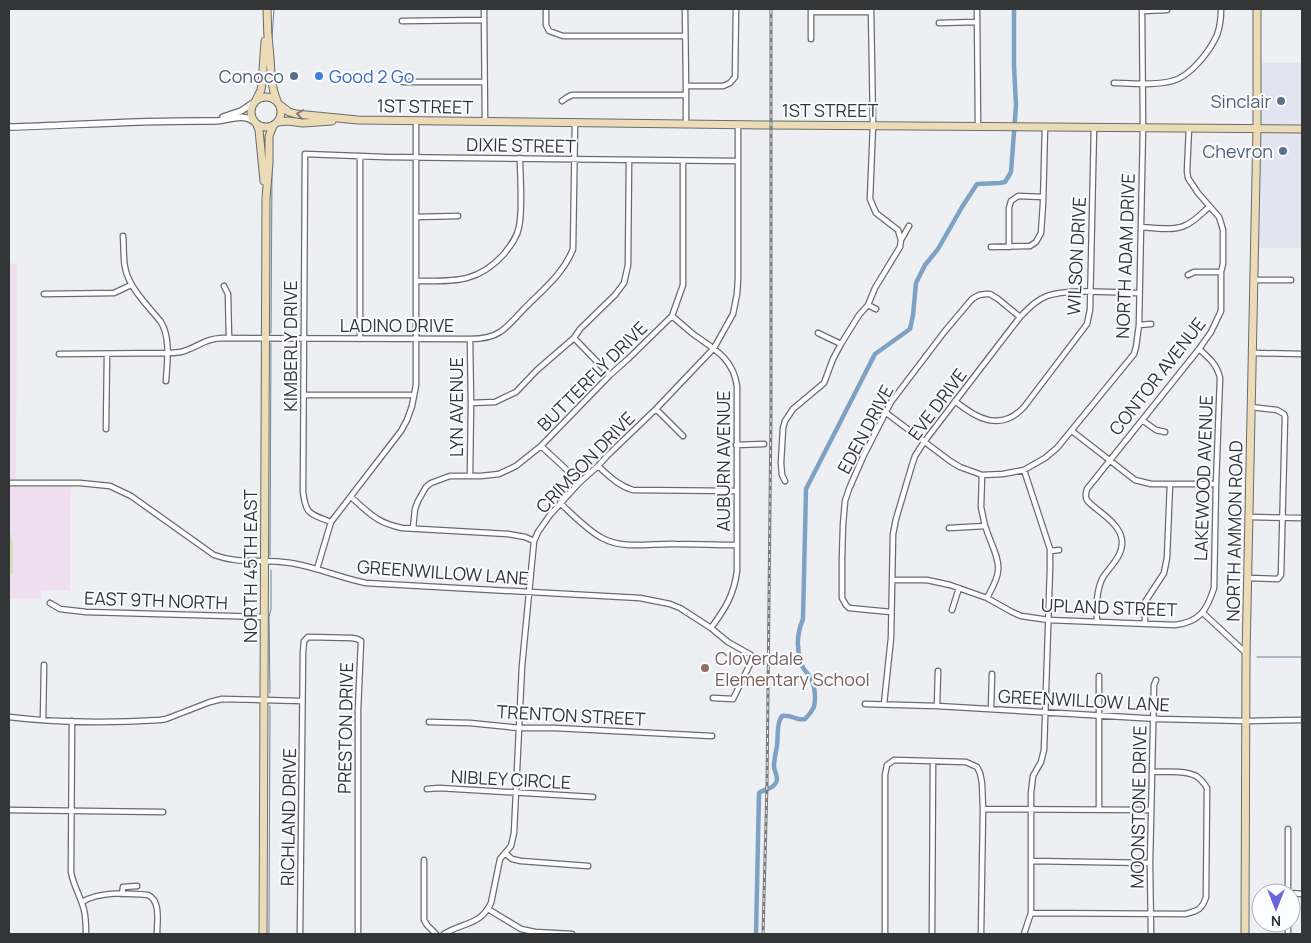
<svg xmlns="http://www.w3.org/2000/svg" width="1311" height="943" font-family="Manrope,sans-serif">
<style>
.built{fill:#e2e5ef}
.education{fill:#f0dff1}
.grass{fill:#d3e2be}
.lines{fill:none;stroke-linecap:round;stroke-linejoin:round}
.stream{stroke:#688199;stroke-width:1}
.canal{stroke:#7ea2c4;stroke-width:4.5}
.minor-casing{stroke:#6a6b6d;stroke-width:7}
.tertiary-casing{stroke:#6a6b6d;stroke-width:8}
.secondary-casing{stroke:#6a6b6d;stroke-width:9}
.minor{stroke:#fff;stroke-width:4.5}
.tertiary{stroke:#fff;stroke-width:5.5}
.secondary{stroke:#ebdcb7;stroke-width:7}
.rail-casing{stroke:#797a7c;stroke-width:3}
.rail{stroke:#fbfcff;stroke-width:1;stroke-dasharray:4;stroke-linecap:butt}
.oneway{stroke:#868070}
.service-dot{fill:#5c6f8a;stroke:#fbfcff;stroke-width:2}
.shop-dot{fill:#3f7fe0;stroke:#fbfcff;stroke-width:2}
.education-dot{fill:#8d6e63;stroke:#fbfcff;stroke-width:2}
.labels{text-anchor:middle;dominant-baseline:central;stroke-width:4;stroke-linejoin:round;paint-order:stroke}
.service-label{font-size:18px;fill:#4e5e75;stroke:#fbfcff;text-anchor:end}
.shop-label{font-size:18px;fill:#366cbe;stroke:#fbfcff;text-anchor:start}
.street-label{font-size:18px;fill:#343536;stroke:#fbfcff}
.education-label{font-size:18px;fill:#785e54;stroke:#fbfcff;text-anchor:start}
</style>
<rect width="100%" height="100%" fill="#eeeff2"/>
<path class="built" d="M1258 63H1302V248H1255Z"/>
<path class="education" d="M9 263 17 264 16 486 71 487 70 590H41V598L9 599Z"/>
<path class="grass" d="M9 527 13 543V574H9Z"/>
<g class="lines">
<path class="stream" d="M272 38 274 9
M271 333 272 171
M270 556 271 343
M1257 657H1302
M270 693 269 617 271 609V570
M269 934 270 706"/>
<path class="canal" d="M756 934 759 793C764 789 771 790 775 784 780 778 774 772 774 766 774 759 776 752 777 746 778 739 777 730 779 723 779 720 781 718 782 716 792 714 796 721 805 719 808 716 812 711 814 707 816 699 815 686 811 679 808 673 802 669 801 662 796 647 797 633 803 619L806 489 875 354 910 329 913 315 916 283 925 265 938 249 962 207 977 184 1000 183 1005 182 1011 172 1016 105 1014 66V9"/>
<defs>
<path id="minor" d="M484 9 485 122
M546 9V25L549 31 563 36H685
M685 9 686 86V124
M811 9V39
M977 9 978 126
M1142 11 1167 10
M811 12H871
M402 21 484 20
M939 23 976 22
M403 82H484
M1114 83C1133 83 1154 86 1172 81 1190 77 1210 51 1217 35 1220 27 1221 17 1221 9
M686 86H723L730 83 735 77 736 9
M562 101 566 98 572 95H686
M416 217 458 216
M1141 227C1153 228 1173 231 1184 226 1194 222 1201 214 1209 207
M123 236C124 246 123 257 125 267 128 287 149 307 161 322 171 339 167 362 166 381
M901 240 909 226
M991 247 1030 246 1036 242 1041 233 1043 204 1045 127
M1009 247V208L1011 201 1018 196 1043 197
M1188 275 1194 272H1221
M1255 280H1291
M416 281C453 281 477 284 504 254 510 246 517 238 519 227 523 208 520 179 520 158
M224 286 228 294 229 338
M44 294 114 293 131 285
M868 305 876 309
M672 316C679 322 686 328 693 334 714 349 733 358 737 386V571C734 595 725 609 711 628
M1139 325 1151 324
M818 333 841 344
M574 338 610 375
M360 339V156
M470 339 471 403 470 475
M1253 353 1302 354
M59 354 167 353C173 353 181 353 187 350 201 345 205 339 222 338L470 339C480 339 491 338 500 332 508 327 515 318 522 311 541 291 563 275 573 249L575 122
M304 395H414
M955 401C977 419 1001 432 1024 407L1087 324 1090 310 1094 127
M471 403 495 402 516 392 537 370 574 338 580 329 615 295 624 283 628 265 629 160
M656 409 683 436
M885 412 950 461 960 467 982 475 1003 474 1024 470 1045 458 1057 448 1134 354 1136 347 1139 325 1143 127 1142 9
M1142 420 1156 430 1165 432
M106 429 107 354
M1072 431 1135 480 1151 484H1216
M736 445 764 444
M541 446 567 470 579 483
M598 466C609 476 619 486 633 490L736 491
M982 475 981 507 985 526
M785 481 782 475 781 463 783 428 785 421 793 409 824 383 833 359 841 344 859 315 868 305 875 288 900 247 901 240 898 230 876 213 870 199 873 125 871 9
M9 483H80L110 486 131 496 214 555C241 565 263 558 291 563 317 567 340 578 366 583L640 598 670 604 680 608 711 628 728 642 751 655 752 660 733 699 713 698
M351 497C369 513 377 523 402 528L508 534 525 537 534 541
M560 503C573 515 587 530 602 538 624 550 651 543 675 544 696 544 716 545 737 545
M1249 517 1302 518
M331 522C311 514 306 516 303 492L305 154 385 157 737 161
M413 528 415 509 418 501 426 487 431 483 450 476H481L499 474 516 466 541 446 610 375 628 359 672 316 683 285V161
M949 528 985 526 986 528C989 540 1000 558 998 571 997 581 991 590 987 598
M1050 551 1059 550
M317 569 331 522 401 431 407 420 412 406 416 385V121
M1248 578 1278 579 1281 575 1285 417 1284 414 1277 410 1251 407
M892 580H927L950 585 987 598 1012 612 1021 616 1049 620 1175 625C1200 622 1207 610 1214 588L1216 484 1220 378C1217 364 1209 358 1199 349
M50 603 60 609 86 612 264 617
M952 610 959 588
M891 612 849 608 846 605 842 598V559L843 525 845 501 849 489 863 457 891 402 945 331 972 299 979 295 986 294H990L998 299 1020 317
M1203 613 1246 653
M1097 621C1096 607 1096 592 1102 579 1109 567 1123 557 1122 541 1121 526 1104 515 1093 506 1091 504 1089 503 1087 500 1085 497 1086 492 1087 489L1199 349 1211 332 1221 311V272L1223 264V230L1221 223 1219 217 1198 193 1188 178 1187 171 1189 128
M1145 623V602L1164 573 1167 558 1170 484
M1099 676V810
M865 704 937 706 1159 719 1246 721 1302 720
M884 704 891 638 893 534 896 519 912 465 915 456 924 442 1020 317C1028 309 1036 300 1047 296 1070 288 1114 293 1139 293
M937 706 938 671
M991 709 992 674
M9 717C59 723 110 723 160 720L166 719 210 702 222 699 302 701
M43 720 44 665
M72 721 71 872C73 885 81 897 84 910 86 918 86 926 86 934
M429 722 470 723 519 728H555L712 736
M427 789 439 788 593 797
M983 809 1151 810
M9 810 163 812
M505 853 512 859 521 861 588 866
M424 860V920L427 925 436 934
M1031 861 1150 863
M1288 893V829
M1291 893 1302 894
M122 894 123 887 137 886
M82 902C100 891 127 893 148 895 161 901 157 921 157 934
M488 909 521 929 535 932 572 934
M1031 913 1185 914C1197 911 1202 910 1206 897L1207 788C1204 783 1201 779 1196 776 1184 770 1165 772 1152 772
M300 934 303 652 304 641 308 637 352 638 357 639 361 641 358 710V934
M444 934C463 922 480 926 491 903L500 859 511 846 514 833 522 666 534 541 538 532 550 515 579 483 598 466 607 456 656 409 714 348 733 314 737 294 738 279V125
M885 934V775L887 765 894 760 966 762 977 767 980 773 982 783 983 809 981 934
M932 934 933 762
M1024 934 1031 913V793L1033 776 1041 762 1044 750 1050 568V549L1024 470
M1151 934 1150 863 1154 685 1156 680
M1288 934V923"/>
<path id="tertiary" d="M223 117 241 111 253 103
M9 127C76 125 145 120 213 121 226 122 241 112 253 121"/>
<path id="secondary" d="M267 9C267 25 268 41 270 57 271 72 271 87 277 101
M251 112a15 15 0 1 1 30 0a15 15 0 1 1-30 0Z
M256 100 261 90 262 84 265 41
M280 105 289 112 296 114 358 120 771 125 1302 129
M278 122 288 121 303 123 332 121
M257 125 259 130 264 181
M263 934 266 198 269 163V136L273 126
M1245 934 1246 657 1257 128V9"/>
</defs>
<use href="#minor" class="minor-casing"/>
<use href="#tertiary" class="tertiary-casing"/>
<use href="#secondary" class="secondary-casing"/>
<use href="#minor" class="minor"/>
<use href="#tertiary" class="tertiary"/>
<use href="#secondary" class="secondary"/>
<defs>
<path id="rail" d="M763 934 767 785 771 413V9"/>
</defs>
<use href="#rail" class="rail-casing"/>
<use href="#rail" class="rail"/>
</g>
<defs><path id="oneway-chevron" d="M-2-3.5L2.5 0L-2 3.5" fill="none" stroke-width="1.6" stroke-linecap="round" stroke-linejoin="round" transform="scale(1.25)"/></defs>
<use class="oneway" href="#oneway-chevron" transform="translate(300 114) rotate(-172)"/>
<g class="service-dot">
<circle cx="294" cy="76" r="5"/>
<circle cx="1281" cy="101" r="5"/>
<circle cx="1283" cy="151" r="5"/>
</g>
<circle class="shop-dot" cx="319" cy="76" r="5"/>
<circle class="education-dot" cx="705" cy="668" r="5"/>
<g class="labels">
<g class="service-label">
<text x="284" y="76">Conoco</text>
<text x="1271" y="101">Sinclair</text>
<text x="1273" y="151">Chevron</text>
</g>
<g class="shop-label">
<text x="329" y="76">Good 2 Go</text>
</g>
<g class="street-label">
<text transform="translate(425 106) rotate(1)">1ST STREET</text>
<text x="830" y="110">1ST STREET</text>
<text transform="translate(521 145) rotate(1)">DIXIE STREET</text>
<text transform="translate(1076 256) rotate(-87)">WILSON DRIVE</text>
<text transform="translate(1125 256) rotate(-88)">NORTH ADAM DRIVE</text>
<text x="397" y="325">LADINO DRIVE</text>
<text transform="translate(290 346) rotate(-90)">KIMBERLY DRIVE</text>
<text transform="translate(592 376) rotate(-45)">BUTTERFLY DRIVE</text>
<text transform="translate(1157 376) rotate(-52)">CONTOR AVENUE</text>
<text transform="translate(937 404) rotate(-53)">EVE DRIVE</text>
<text transform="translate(456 407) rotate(-90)">LYN AVENUE</text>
<text transform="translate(865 429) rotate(-62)">EDEN DRIVE</text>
<text transform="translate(723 461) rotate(-90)">AUBURN AVENUE</text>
<text transform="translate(585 462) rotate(-46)">CRIMSON DRIVE</text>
<text transform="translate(1203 478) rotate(-88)">LAKEWOOD AVENUE</text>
<text transform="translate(1234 531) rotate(-89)">NORTH AMMON ROAD</text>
<text transform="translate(250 566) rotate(-90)">NORTH 45TH EAST</text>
<text transform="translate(443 572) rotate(4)">GREENWILLOW LANE</text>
<text transform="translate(156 600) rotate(2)">EAST 9TH NORTH</text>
<text transform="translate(1109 607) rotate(2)">UPLAND STREET</text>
<text transform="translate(1084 700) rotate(3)">GREENWILLOW LANE</text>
<text transform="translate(571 715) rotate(3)">TRENTON STREET</text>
<text transform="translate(345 728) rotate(-89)">PRESTON DRIVE</text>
<text transform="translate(511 779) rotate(3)">NIBLEY CIRCLE</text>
<text transform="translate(1138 807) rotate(-89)">MOONSTONE DRIVE</text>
<text transform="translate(288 817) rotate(-89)">RICHLAND DRIVE</text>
</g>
<g class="education-label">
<text x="715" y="658">Cloverdale<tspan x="715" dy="21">Elementary School</tspan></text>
</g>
</g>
<rect width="1311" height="943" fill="none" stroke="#343536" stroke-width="20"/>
<g transform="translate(1276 908) rotate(180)"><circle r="24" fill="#fbfcff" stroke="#abacaf"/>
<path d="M0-4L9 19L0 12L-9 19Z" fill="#6665de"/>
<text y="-8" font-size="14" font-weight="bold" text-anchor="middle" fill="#343536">N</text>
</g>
</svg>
